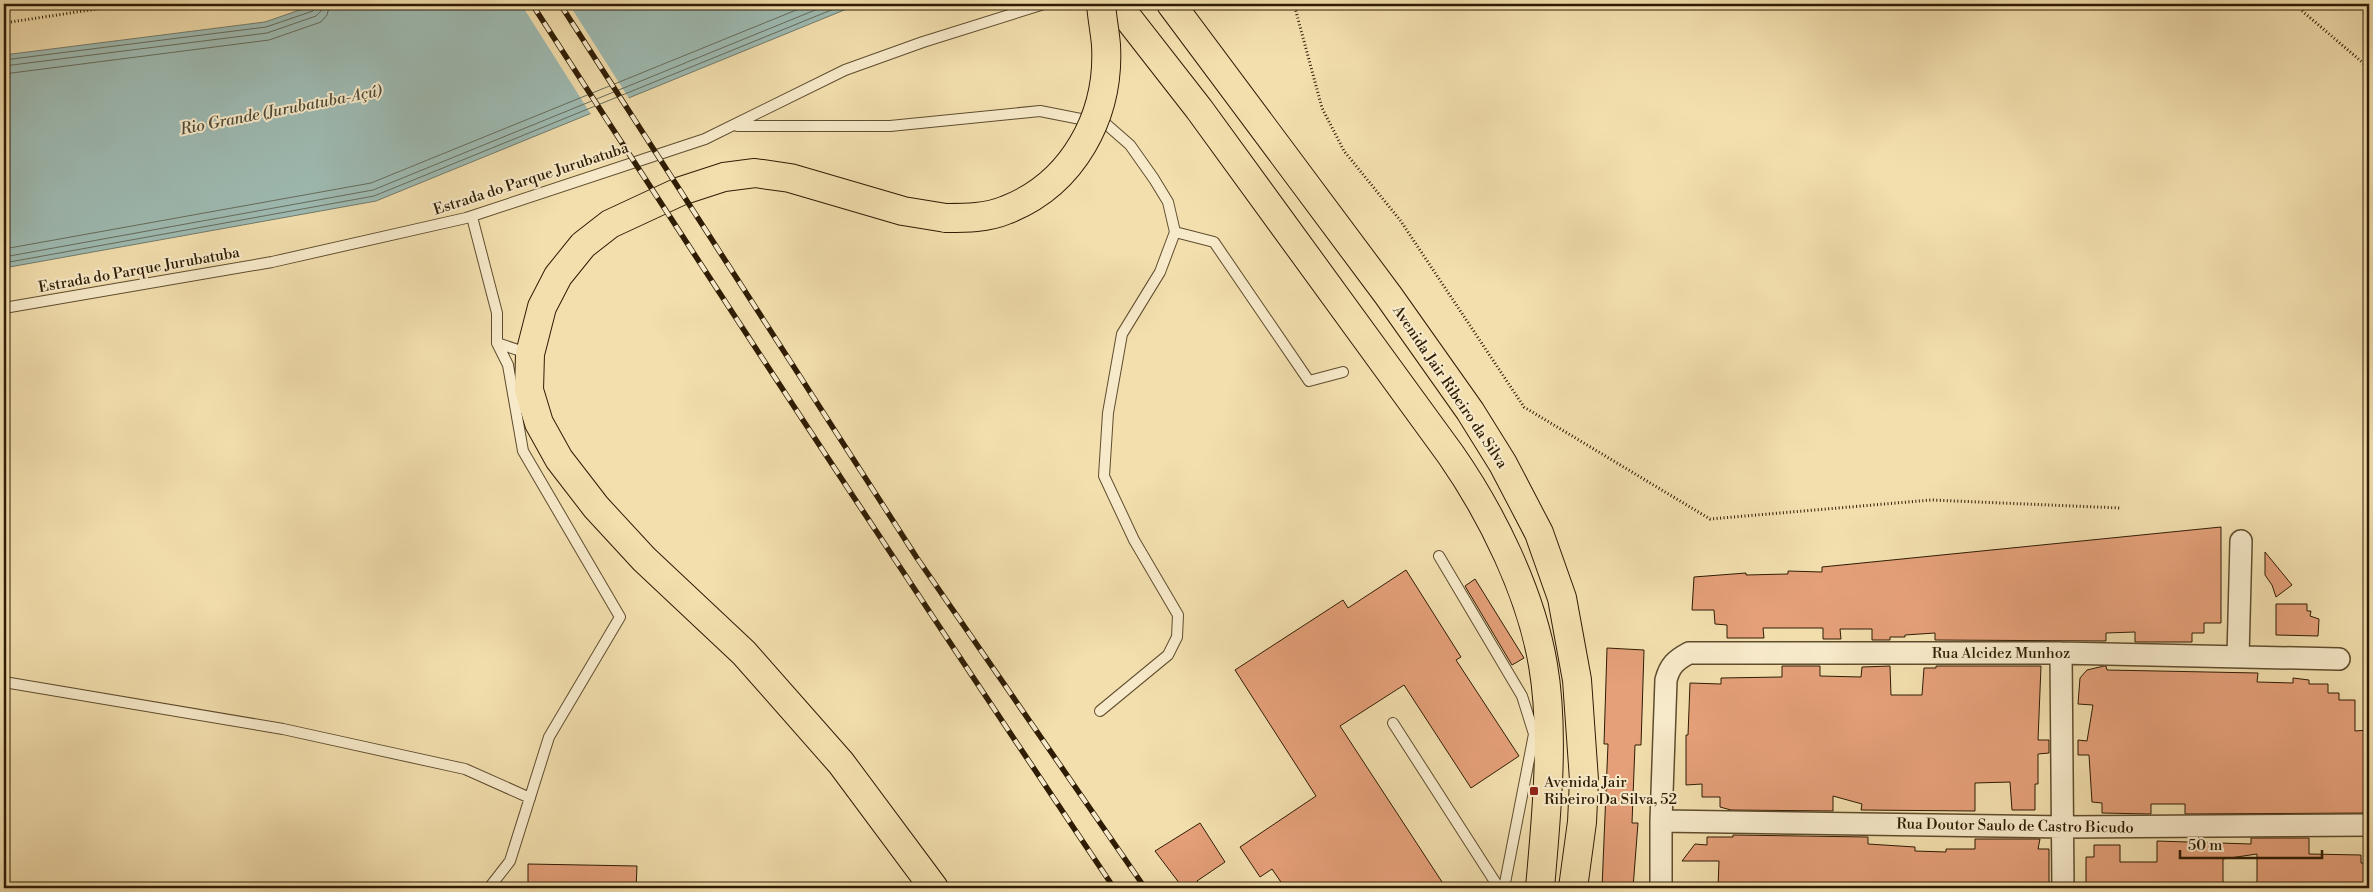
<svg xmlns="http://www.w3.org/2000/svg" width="2373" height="892" font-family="'Libre Bodoni',serif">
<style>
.water{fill:#9ebbb3;stroke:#717b6d}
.pier{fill:#f3dfae}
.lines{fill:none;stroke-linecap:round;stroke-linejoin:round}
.shore{stroke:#666c5c;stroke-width:1}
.building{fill:#e5a079;stroke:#2e1c04}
.lane-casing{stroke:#5f4d2e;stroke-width:12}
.street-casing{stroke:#5f4d2e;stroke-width:24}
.primary-casing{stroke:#2e1c04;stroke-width:30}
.path{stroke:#2e1c04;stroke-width:3;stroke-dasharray:1 2.5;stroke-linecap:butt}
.lane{stroke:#f7eaca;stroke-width:10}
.street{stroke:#f7eaca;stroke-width:21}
.primary{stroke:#f3dfae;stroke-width:28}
.rail-casing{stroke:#2e1c04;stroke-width:5.5}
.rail{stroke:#f7eaca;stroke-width:4;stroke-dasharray:11;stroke-linecap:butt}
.primary-bridge-casing{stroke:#2e1c04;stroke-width:30;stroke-linecap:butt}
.primary-bridge{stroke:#f3dfae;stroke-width:28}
.poi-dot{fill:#8f2418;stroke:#f7eaca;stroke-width:2}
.labels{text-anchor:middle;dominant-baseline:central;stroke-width:4;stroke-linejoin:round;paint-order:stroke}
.street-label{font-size:15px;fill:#2e1c04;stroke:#f7eaca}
.poi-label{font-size:15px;fill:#2e1c04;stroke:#f7eaca;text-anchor:start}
.water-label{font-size:16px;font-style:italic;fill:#504c39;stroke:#f7eaca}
</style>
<rect width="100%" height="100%" fill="#f3dfae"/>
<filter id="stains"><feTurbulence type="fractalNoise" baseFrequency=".004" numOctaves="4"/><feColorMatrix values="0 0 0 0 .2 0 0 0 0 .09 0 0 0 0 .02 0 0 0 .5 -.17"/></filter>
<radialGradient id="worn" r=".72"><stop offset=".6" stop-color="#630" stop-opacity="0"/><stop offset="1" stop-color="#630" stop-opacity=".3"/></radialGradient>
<path class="water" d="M317 4H859L376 201 4 268V55L265 22Z"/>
<path class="pier" d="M521 4H569L630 100 592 116Z"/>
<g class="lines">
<path class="shore" d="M4 60 266 27 313 11 316 4
M4 66 267 33 316 16 321 11 322 4
M4 74 269 40 321 22 327 15 330 4
M4 249 371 183 811 4
M4 257 373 190 830 4
M4 263 374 196 846 4"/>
</g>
<path class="building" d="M2221 527V623H2204V633H2192V642H2135V632L2106 633V641L1935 640V633L1905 635V637H1890V640H1872V629H1840L1841 639H1823V628H1763L1764 638H1727V625L1715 624 1714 610H1692L1694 577 1746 573V575L1788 574V571L1822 572V567Z
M2265 552 2292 585 2276 597 2272 585 2265 575Z
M1406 570 1461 657 1456 660 1519 756 1471 788 1404 685 1340 726 1446 888H1285L1272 869 1260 877 1240 847 1316 796 1235 670 1343 600 1348 608Z
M1475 579 1524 658 1512 665 1465 586Z
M2276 604H2307V611H2311L2310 616 2319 619 2318 636 2276 635Z
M1607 648 1644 650 1641 745H1635L1632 823H1638L1633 888H1602L1608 744H1604Z
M1782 666H1820V676L1861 677 1862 667 1890 666 1891 695H1922L1924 668H1936V666H2041L2038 740H2049V753L2038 754V784H2035V810H2012L2010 782 1975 783V811L1861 810 1862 804 1833 796V811L1731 810 1720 807V797H1702V784L1686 785V735H1688L1690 683 1721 684V678L1782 677Z
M2104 666H2106L2107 670 2258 673 2257 682 2293 683V678L2309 680V684H2328V693H2339V700H2355V731L2369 730V813L2185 814V804H2151V814L2102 813V803L2092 802 2089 755H2078V740L2087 741 2093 705 2078 704 2080 678 2087 670Z
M1200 823 1225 862 1197 881 1202 888H1183L1155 851Z
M1733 835 1868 837V844L1915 847V851L1946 852V849H1975V839H2040L2038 849H2049V888H1939V884L1886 885V888L1818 886V888H1718L1719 861H1682L1695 844 1707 845V837H1733Z
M2251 838H2309V854L2361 855V863L2369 864V888L2257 886V854L2223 859V888H2086V857H2094V845H2120V862H2157V841L2251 844Z
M528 864 637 866 636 888H530V883H528Z"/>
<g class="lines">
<defs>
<path id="lane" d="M737 126H890L1040 111 1106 124 1130 145 1154 179 1168 202 1175 232 1160 272 1122 334 1108 413 1104 476 1134 540 1178 615 1177 637 1168 655 1100 711
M472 217 497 313V343L530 354
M1175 232 1214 242 1309 381 1343 372
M4 308 272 262 466 218 705 139 845 70 923 42 1044 4
M1439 556 1522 696 1534 734 1504 888
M4 682 283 729 465 769 530 798
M1393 723 1499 888
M489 888 510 861 549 737 620 617 523 451 508 365 497 343"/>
<path id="street" d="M2061 653 2063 888
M2238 657 2241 541
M1661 821 2064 827 2369 825
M1661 888V821L1666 680C1670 665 1676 660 1689 653H2061L2339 659"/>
<path id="primary" d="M1117 4 1199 109 1451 455C1492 514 1531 593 1543 665 1555 734 1546 819 1540 888
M1171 4 1388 295 1470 411 1503 464 1539 533 1562 598 1577 680 1584 780 1582 822 1573 888
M934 888 841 763 744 653 644 559 596 507 559 459 539 423 529 390 530 354 542 307 558 276 583 245 610 224 681 191 724 177 755 173 790 178 903 211 946 218"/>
</defs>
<use href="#lane" class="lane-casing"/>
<use href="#street" class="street-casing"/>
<use href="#primary" class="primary-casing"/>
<path class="path" d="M1294 4 1322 108 1344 151 1400 220 1524 407 1710 519 1931 500 2120 508
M2294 4 2369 68
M4 23 130 4"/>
<use href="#lane" class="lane"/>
<use href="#street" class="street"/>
<use href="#primary" class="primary"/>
<defs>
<path id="rail" d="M532 4C723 300 917 595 1114 888
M560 4 917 558 1145 888"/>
</defs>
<use href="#rail" class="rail-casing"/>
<use href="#rail" class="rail"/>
<defs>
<path id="primary-bridge" d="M946 218C966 218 987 218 1006 210 1073 184 1110 116 1106 45 1105 32 1102 18 1101 4"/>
</defs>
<use href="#primary-bridge" class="primary-bridge-casing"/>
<use href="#primary-bridge" class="primary-bridge"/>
</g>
<rect class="poi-dot" x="1529" y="786" width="10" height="10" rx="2.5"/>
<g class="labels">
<g class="street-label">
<text transform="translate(531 179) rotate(-18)">Estrada do Parque Jurubatuba</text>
<text transform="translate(139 270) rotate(-10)">Estrada do Parque Jurubatuba</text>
<text transform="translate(1450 387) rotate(56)">Avenida Jair Ribeiro da Silva</text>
<text x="2001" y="653">Rua Alcidez Munhoz</text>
<text transform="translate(2015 826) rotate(1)">Rua Doutor Saulo de Castro Bicudo</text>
</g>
<g class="poi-label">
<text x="1544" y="782">Avenida Jair<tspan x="1544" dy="17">Ribeiro Da Silva, 52</tspan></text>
</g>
<g class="water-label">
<text transform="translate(281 110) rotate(-11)">Rio Grande (Jurubatuba-Açú)</text>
</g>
</g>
<rect width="2373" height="892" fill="none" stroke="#f3dfae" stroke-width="20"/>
<rect x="5" y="5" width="2363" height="882" fill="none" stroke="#2e1c04" stroke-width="2.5"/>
<rect x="10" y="10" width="2353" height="872" fill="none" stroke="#2e1c04"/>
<path d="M2180 850v8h142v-8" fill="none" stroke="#2e1c04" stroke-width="2.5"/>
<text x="2188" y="850" font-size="15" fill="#2e1c04" stroke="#f7eaca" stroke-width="4" paint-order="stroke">50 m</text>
<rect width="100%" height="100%" filter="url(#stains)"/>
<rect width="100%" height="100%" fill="url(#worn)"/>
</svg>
